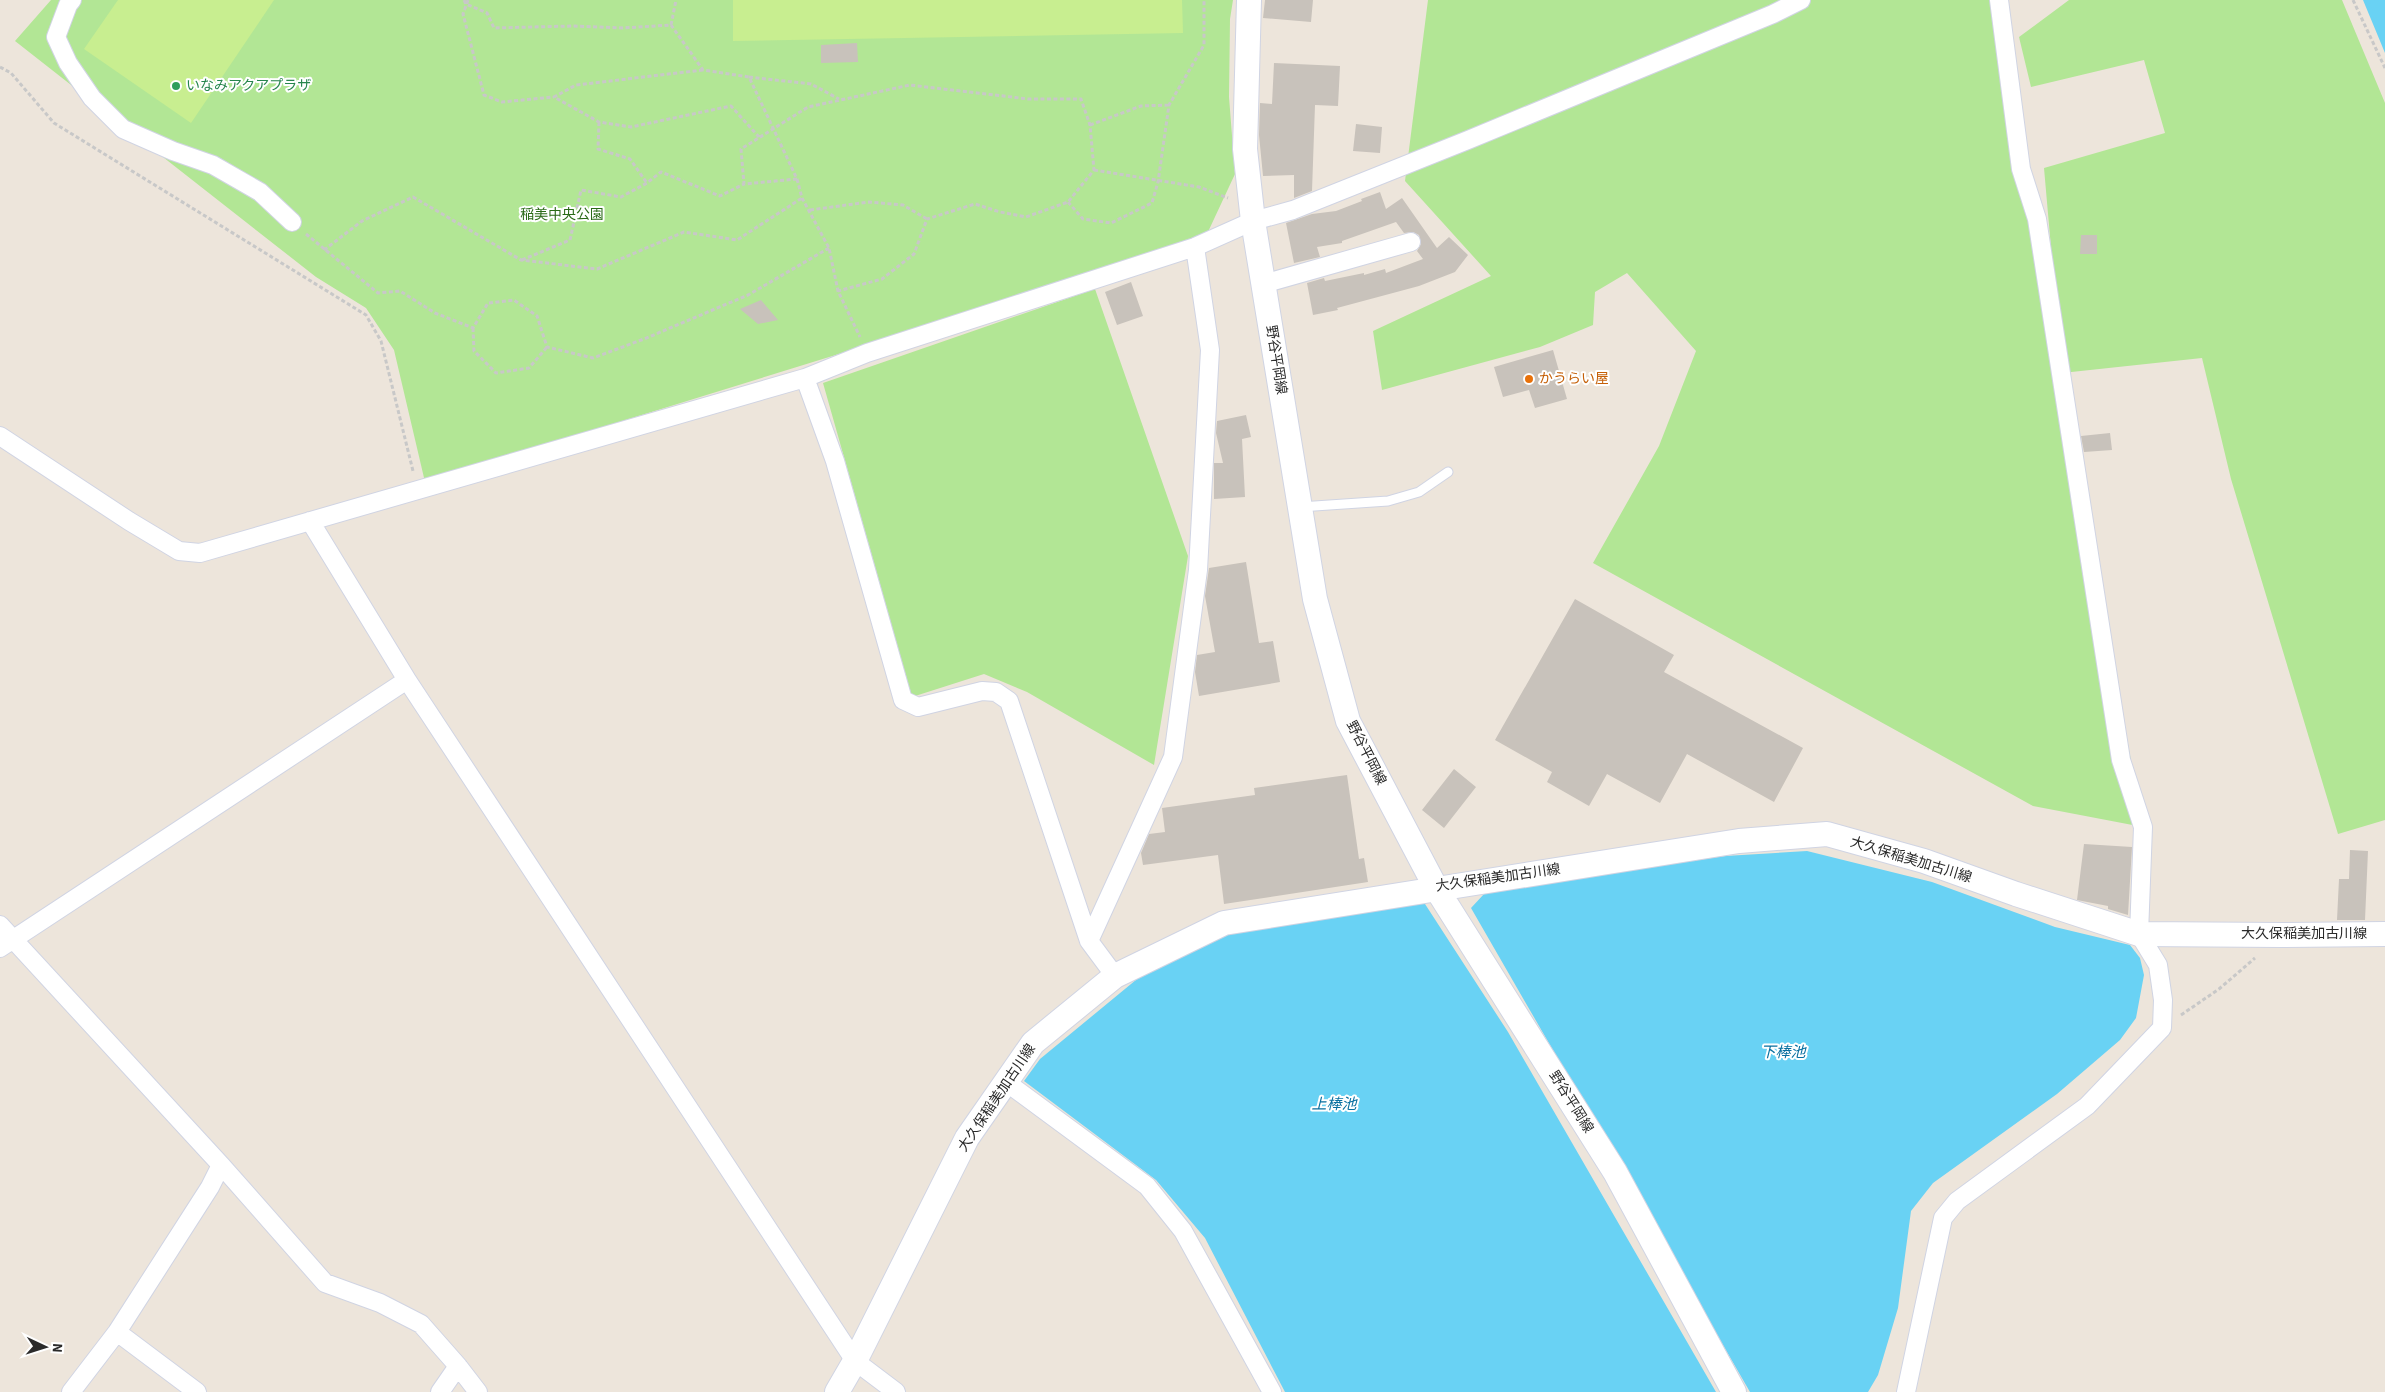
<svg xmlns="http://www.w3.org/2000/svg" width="2385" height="1392" font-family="'Source Sans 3','Noto Sans JP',sans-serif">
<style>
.green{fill:#b2e695}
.pitch{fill:#c8ee90}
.water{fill:#69d2f4}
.building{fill:#c8c2bb}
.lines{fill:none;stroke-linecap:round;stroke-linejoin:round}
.lane-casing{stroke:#d0d4e3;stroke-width:11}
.street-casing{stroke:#d0d4e3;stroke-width:20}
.secondary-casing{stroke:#d0d4e3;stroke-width:26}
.path{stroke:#c8c8c8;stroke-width:3;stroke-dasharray:4 2.5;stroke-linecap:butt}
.lane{stroke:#fff;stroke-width:9}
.street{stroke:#fff;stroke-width:18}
.secondary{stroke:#fff;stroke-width:24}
.leisure-dot{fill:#2e9e5b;stroke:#fff;stroke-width:2}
.food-dot{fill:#e8710a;stroke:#fff;stroke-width:2}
.labels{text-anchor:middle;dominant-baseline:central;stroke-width:4;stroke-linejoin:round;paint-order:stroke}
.leisure-label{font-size:14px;fill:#27864d;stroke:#fff;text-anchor:start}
.park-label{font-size:14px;fill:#2a6a17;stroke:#fff}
.street-label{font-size:14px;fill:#2a2a2a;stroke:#fff}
.food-label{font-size:14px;fill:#c56008;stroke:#fff;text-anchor:start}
.water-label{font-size:15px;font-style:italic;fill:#086fa0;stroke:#fff}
</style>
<rect width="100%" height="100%" fill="#ede5db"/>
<path class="green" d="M51 0H1233L1230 19 1229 97 1235 174 1207 234 868 345 425 482 394 350 366 308 316 277 15 41Z
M1428 0H2001L2063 385 2143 827 2033 806 1593 563 1659 446 1696 351 1627 273 1595 292 1593 325 1540 347 1382 390 1373 331 1491 276 1405 181Z
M2069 0H2342L2385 103V820L2338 834 2231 479 2202 358 2062 373 2044 168 2165 133 2144 60 2031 87 2019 37Z
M1095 289 1188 556 1154 765 1027 692 984 674 912 697 823 383Z"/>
<path class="pitch" d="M118 0H274L191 123 84 49Z
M733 0H1182L1183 33 733 41Z"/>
<path class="water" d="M2363 0H2385V53Z
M1807 851 1932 882 2055 927 2130 945 2140 958 2144 975 2136 1018 2120 1040 2057 1094 1933 1183 1911 1211 1898 1308 1878 1375 1868 1392H1750L1471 908 1484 894 1506 889 1725 856Z
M1404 901 1425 904 1508 1032 1716 1392H1285L1205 1238 1156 1180 1024 1081 1040 1059 1148 970 1244 926Z"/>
<path class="building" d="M1265 0H1313L1311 22 1263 18Z
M857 43 858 62 821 63V45Z
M1274 63 1340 66 1338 106 1315 105 1312 191 1294 198V175L1263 176 1259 135 1260 103 1272 104Z
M1356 124 1382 127 1380 153 1353 151Z
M1380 192 1386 209 1402 198 1437 248 1449 237 1468 255 1455 272 1419 286 1337 308 1338 310 1313 315 1307 283 1324 278 1325 281 1364 273V275L1385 269 1386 273 1423 259 1417 251 1421 244 1419 235 1413 232 1404 233 1396 222 1342 241V243L1317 247 1320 257 1294 263 1286 223 1312 214 1336 211 1362 201 1361 199Z
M2081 235H2097V254H2080Z
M1131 282 1143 316 1117 325 1105 292Z
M761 300 778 320 758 324 740 309Z
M1553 350 1567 399 1535 408 1529 390 1503 397 1494 367Z
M1246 415 1251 437 1242 439 1245 497 1214 499V463H1223L1216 433 1217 421Z
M2110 433 2112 450 2084 452 2081 436Z
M1246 562 1259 643 1273 641 1280 682 1199 696 1195 672 1197 655 1215 652 1205 596 1209 568Z
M1575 599 1674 655 1664 672 1803 748 1774 802 1687 754 1660 803 1607 774 1589 806 1547 782 1552 772 1495 740Z
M1454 769 1476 787 1444 828 1422 810Z
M1347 775 1359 859 1364 858 1368 882 1224 904 1218 855 1143 865 1141 853 1149 834 1165 832 1162 808 1255 795 1254 788Z
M2084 844 2132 847 2128 915 2108 909V906L2077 900Z
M2350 850 2368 851 2365 920H2337L2339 879H2349Z"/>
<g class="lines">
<defs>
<path id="lane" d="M1300 507 1388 501 1419 492 1448 472"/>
<path id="street" d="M72 0 68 5 56 37 68 63 92 98 123 129 173 151 213 165 260 192 292 222
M1263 284 1411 242
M805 378 835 461 903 700 918 707 982 691 996 692 1009 701 1089 941
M0 436 129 521 179 551 200 553 805 378 867 353 1195 247 1253 221 1293 210 1468 140 1773 14 1801 0
M310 521 407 680 855 1361 896 1392
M0 925 221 1165 325 1283 380 1303 421 1324 458 1366 478 1392
M0 948 407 680
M1115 976 1089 941 1173 757 1198 570 1210 350 1195 247
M1006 1082 1147 1186 1183 1231 1272 1392
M117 1332 197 1392
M71 1392 117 1332 210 1187 221 1165
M440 1392 458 1366
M1906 1392 1943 1218 1957 1201 2087 1106 2162 1028 2163 1000 2158 965 2139 934 2143 827 2121 760 2037 219 2021 169 1999 0"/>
<path id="secondary" d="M1249 0 1245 149 1253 221 1315 599 1348 721 1436 888 1615 1172 1734 1392
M837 1392 855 1361 967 1138 1033 1043 1115 976 1224 923 1739 841 1827 834 1924 861 2016 894 2139 934 2281 935 2385 934"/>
</defs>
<use href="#lane" class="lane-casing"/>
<use href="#street" class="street-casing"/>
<use href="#secondary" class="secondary-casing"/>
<path class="path" d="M464 0 466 4 487 13 494 28 572 26 623 28 671 25 703 70 749 77 797 179 802 198 829 248 838 291 860 337
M468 0 463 14 484 95 502 102 554 97
M2353 0 2385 68
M671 25 676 0
M0 67 11 73 54 123 366 315 381 341 413 471
M703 70 576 85 554 97 599 122 631 127 731 106 759 137
M749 77 811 84 839 99
M599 122 598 149 630 159 647 183
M1090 125 1141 106 1169 105
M1094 170 1199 187 1228 198
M797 179 744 184 741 149 808 107 910 85 1028 99H1081L1090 125 1094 170 1068 202 1026 217 1000 212 975 204 927 219 914 254 882 279 838 291
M1068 202 1083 219 1111 223 1152 203 1158 182 1169 105 1204 45V0
M810 210 869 202 903 205 927 219
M306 234 378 293 400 291 435 313 473 328 488 303 514 300 537 316 547 347 593 358 644 339 748 295 829 248
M324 250 362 221 413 197 521 260 597 269 684 232 737 240 802 198
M522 260 570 240 581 190 621 197 647 183 661 172 720 196 744 184
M473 328 474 351 496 373 529 368 547 347
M2181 1015 2219 989 2255 958"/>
<use href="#lane" class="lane"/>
<use href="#street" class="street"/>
<use href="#secondary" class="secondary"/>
</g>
<circle class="leisure-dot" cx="176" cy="86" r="5"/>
<circle class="food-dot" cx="1529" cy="379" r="5"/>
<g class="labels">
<g class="leisure-label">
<text x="186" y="86">いなみアクアプラザ</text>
</g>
<g class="park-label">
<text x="562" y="215">稲美中央公園</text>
</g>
<g class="street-label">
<text transform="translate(1276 360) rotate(81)">野谷平岡線</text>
<text transform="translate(1366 753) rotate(63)">野谷平岡線</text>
<text transform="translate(1911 860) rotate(17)">大久保稲美加古川線</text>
<text transform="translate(1498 878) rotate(-8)">大久保稲美加古川線</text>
<text x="2304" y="934">大久保稲美加古川線</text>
<text transform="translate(997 1098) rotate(-56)">大久保稲美加古川線</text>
<text transform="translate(1571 1102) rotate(58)">野谷平岡線</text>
</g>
<g class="food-label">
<text x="1539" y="379">かうらい屋</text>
</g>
<g class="water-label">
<text x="1783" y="1052">下棒池</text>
<text x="1334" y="1104">上棒池</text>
</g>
</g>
<g transform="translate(45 1347) rotate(94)" stroke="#ffffff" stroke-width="4" paint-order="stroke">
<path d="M0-4L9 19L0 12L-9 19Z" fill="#2a2a2a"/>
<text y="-8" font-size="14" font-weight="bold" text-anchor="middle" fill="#2a2a2a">N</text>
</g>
</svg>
